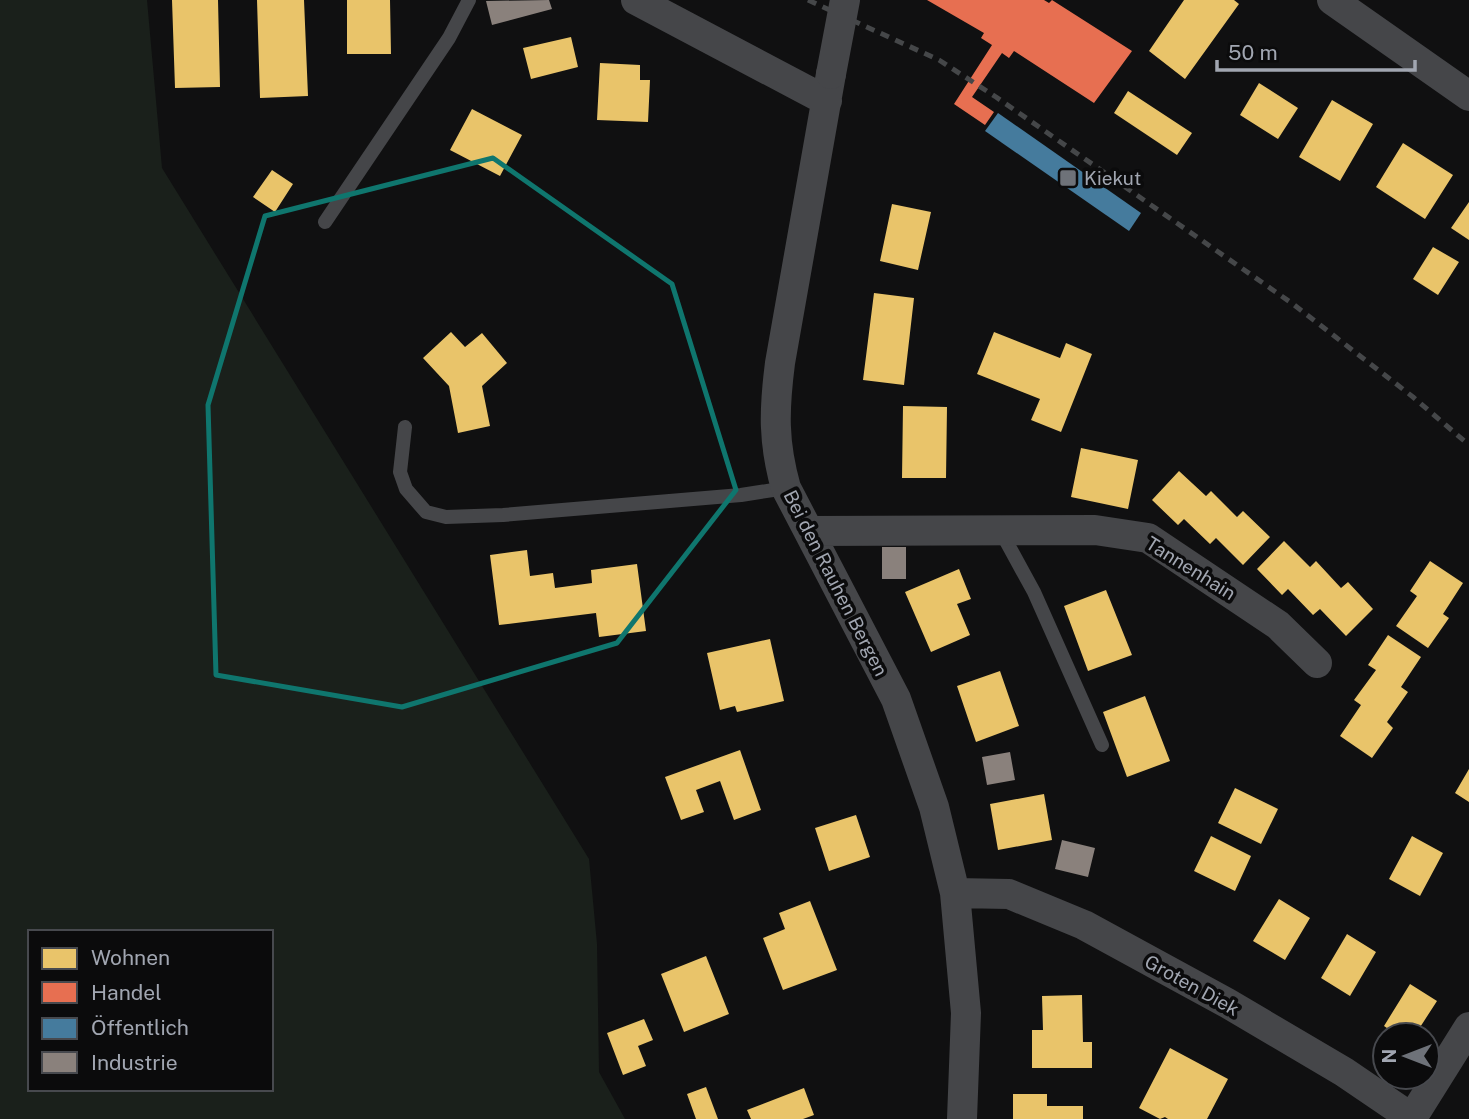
<svg xmlns="http://www.w3.org/2000/svg" width="1469" height="1119" font-family="'Public Sans',sans-serif">
<style>
.green{fill:#1a201b;fill-rule:evenodd}
.homes{fill:#e9c46a}
.shops{fill:#e76f51}
.public{fill:#457b9d}
.industry{fill:#8a817c}
.lines{fill:none;stroke-linecap:round;stroke-linejoin:round}
.service{stroke:#454649;stroke-width:14}
.minor{stroke:#454649;stroke-width:30}
.rail{stroke:#454749;stroke-width:5;stroke-dasharray:9 7;stroke-linecap:butt}
.minor-bridge{stroke:#454649;stroke-width:30}
.marked{fill:none;stroke:#0f766e;stroke-width:5;stroke-linejoin:round}
.poi-dot{fill:#6e7279;stroke:#0b0b0c;stroke-width:2.5}
.labels{text-anchor:middle;dominant-baseline:central;stroke-width:7;stroke-linejoin:round;paint-order:stroke}
.poi-label{font-size:19px;fill:#a1a6b1;stroke:#0b0b0c;text-anchor:start}
.street-label{font-size:19px;fill:#a1a6b1;stroke:#0b0b0c}
</style>
<rect width="100%" height="100%" fill="#101011"/>
<path class="green" d="M0 0H147L162 168 589 859 597 944 599 1072 625 1119H0ZM30 932H271V1089H30Z"/>
<path class="homes" d="M172 0H218L220 87 175 88Z
M257 0H304L308 96 260 98Z
M347 0H390L391 54H347Z
M1184 0H1234L1239 4 1185 79 1149 51Z
M571 37 578 67 531 79 523 48Z
M600 63 640 65V80H650L648 122 597 120Z
M1259 83 1298 108 1278 139 1240 115Z
M1128 91 1192 133 1177 155 1114 113Z
M1332 100 1373 124 1340 181 1299 157Z
M472 109 522 135 500 176 450 150Z
M1403 143 1453 175 1425 219 1376 187Z
M272 170 293 184 275 212 253 197Z
M1469 202V240L1451 228Z
M892 204 931 212 918 270 880 261Z
M1433 247 1459 262 1438 295 1413 279Z
M874 293 914 298 904 385 863 380Z
M451 332 465 347 482 333 507 363 482 386 490 426 458 433 449 386 423 358Z
M994 332 1060 358 1066 343 1092 354 1061 432 1031 420 1040 399 977 374Z
M903 406 947 407 946 478H902Z
M1081 448 1138 460 1128 509 1071 497Z
M1179 471 1206 496 1211 491 1237 517 1243 511 1270 537 1243 565 1216 538 1210 544 1184 519 1178 525 1152 500Z
M1284 541 1310 567 1316 561 1341 588 1348 582 1373 609 1346 636 1320 609 1313 615 1288 589 1282 595 1257 569Z
M527 550 530 576 553 573 555 588 592 583 591 570 637 564 646 631 599 637 596 613 499 625 490 555Z
M1430 561 1463 583 1443 614 1449 618 1428 648 1396 626 1417 596 1410 591Z
M959 569 971 599 957 604 970 635 931 652 905 592Z
M1106 590 1132 655 1088 671 1064 606Z
M1388 635 1421 657 1401 687 1408 692 1387 722 1393 728 1372 758 1340 736 1361 705 1354 700 1376 670 1368 665Z
M770 639 784 701 737 712 735 706 720 710 707 653Z
M1000 671 1019 726 976 742 957 686Z
M1145 696 1170 761 1127 777 1103 712Z
M740 750 761 810 734 820 720 781 696 790 704 812 681 820 665 777Z
M1469 769V802L1455 793Z
M1235 788 1278 809 1261 844 1218 823Z
M1044 794 1052 840 998 850 990 804Z
M856 815 870 857 829 871 815 828Z
M1211 836 1251 856 1235 891 1194 871Z
M1412 836 1443 853 1420 896 1389 879Z
M1279 899 1310 918 1285 960 1253 941Z
M810 901 837 970 783 990 763 938 785 929 779 913Z
M1347 934 1376 952 1350 996 1321 978Z
M706 956 729 1014 684 1032 661 974Z
M1410 984 1437 1001 1415 1035H1397L1384 1026Z
M1082 995 1083 1042H1092V1068H1032V1030H1043L1042 996Z
M644 1019 653 1040 638 1046 646 1066 623 1075 607 1033Z
M1170 1048 1228 1079 1207 1119H1168L1165 1117 1160 1119 1139 1108Z
M706 1087 718 1119H696L687 1094Z
M804 1088 814 1115 803 1119H751L747 1110Z
M1013 1094H1047V1106H1083V1119H1013Z"/>
<path class="shops" d="M927 0H1044L1049 3 1052 0 1132 51 1094 103 1014 51 1009 58 1002 53 972 97 994 112 985 125 954 104 992 45 981 38 984 33Z"/>
<path class="public" d="M998 113 1141 213 1129 231 985 131Z"/>
<path class="industry" d="M549 0 552 9 492 25 486 1Z
M882 547H906V579H882Z
M1010 752 1015 780 987 785 982 757Z
M1062 840 1095 848 1088 877 1055 869Z"/>
<g class="lines">
<path class="service" d="M325 222 449 38 469 0
M405 427 400 472 406 489 426 512 446 517 503 515 741 495 786 488
M1000 530 1034 592 1102 745"/>
<path class="minor" d="M636 0 827 101
M1332 0 1469 96
M831 74 780 363C774 410 773 442 786 488L896 699 934 807 955 893 966 1013 962 1119
M810 531 1095 530 1148 538 1278 625 1317 663
M955 893 1009 894 1084 925 1227 1003 1344 1072 1413 1119
M1412 1118 1469 1027"/>
<path class="rail" d="M808 0 939 60 996 97 1293 304 1413 397 1469 445"/>
<path class="minor-bridge" d="M831 74 845 0"/>
</g>
<path class="marked" d="M493 158 672 284 736 490 617 643 402 707 216 675 208 405 265 216Z"/>
<rect class="poi-dot" x="1059" y="169" width="18" height="18" rx="3.5"/>
<g class="labels">
<g class="poi-label">
<text x="1084" y="178">Kiekut</text>
</g>
<g class="street-label">
<text transform="translate(1191 568) rotate(32)">Tannenhain</text>
<text transform="translate(836 583) rotate(63)">Bei den Rauhen Bergen</text>
<text transform="translate(1192 985) rotate(29)">Groten Diek</text>
</g>
</g>
<rect x="28" y="930" width="245" height="161" fill="#0b0b0c" stroke="#47494e" stroke-width="2"/>
<rect x="42" y="948" width="35" height="21" fill="#e9c46a" stroke="#47494e" stroke-width="2"/>
<text x="91" y="965" font-size="21" fill="#a1a6b1">Wohnen</text>
<rect x="42" y="982" width="35" height="21" fill="#e76f51" stroke="#47494e" stroke-width="2"/>
<text x="91" y="1000" font-size="21" fill="#a1a6b1">Handel</text>
<rect x="42" y="1018" width="35" height="21" fill="#457b9d" stroke="#47494e" stroke-width="2"/>
<text x="91" y="1035" font-size="21" fill="#a1a6b1">Öffentlich</text>
<rect x="42" y="1052" width="35" height="21" fill="#8a817c" stroke="#47494e" stroke-width="2"/>
<text x="91" y="1070" font-size="21" fill="#a1a6b1">Industrie</text>
<g transform="translate(1406 1056) rotate(270)"><circle r="33" fill="#0b0b0c" stroke="#47494e" stroke-width="2"/>
<path d="M0-5L12 26L0 18L-12 26Z" fill="#6e7279"/>
<text y="-10" font-size="19" font-weight="bold" text-anchor="middle" fill="#a1a6b1">N</text>
</g>
<path d="M1217 60v10h198v-10" fill="none" stroke="#a1a6b1" stroke-width="3.5"/>
<text x="1228" y="60" font-size="21" fill="#a1a6b1" stroke="#0b0b0c" stroke-width="5" paint-order="stroke">50 m</text>
</svg>
